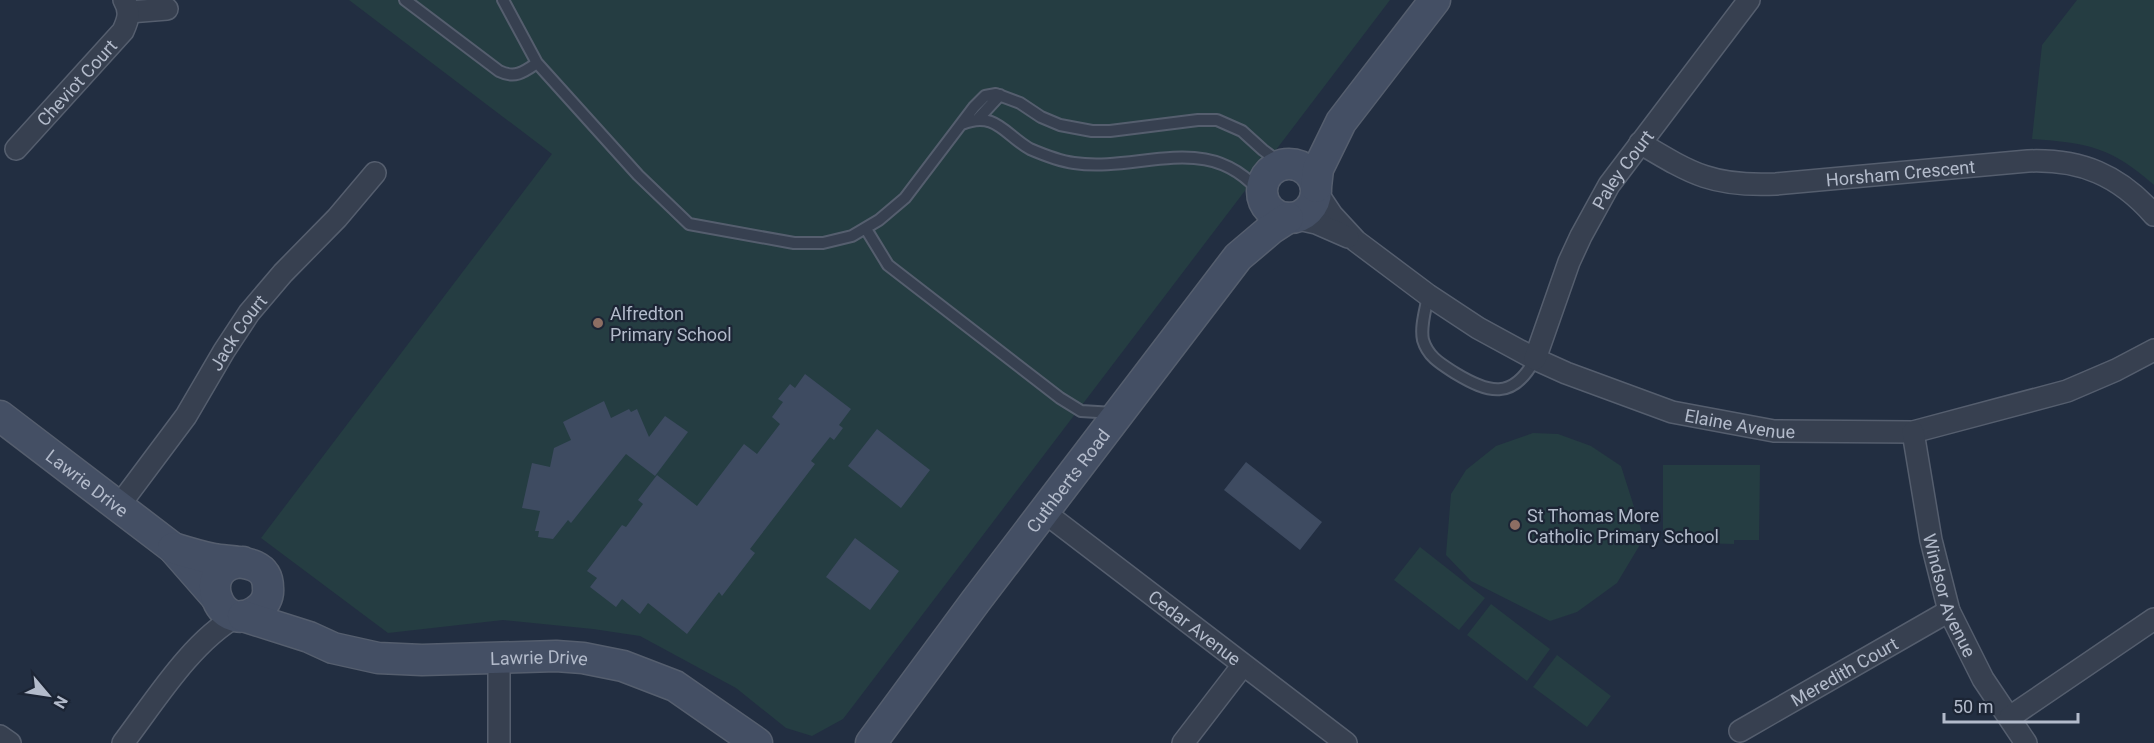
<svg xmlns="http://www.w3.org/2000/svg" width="2154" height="743" font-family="Roboto,sans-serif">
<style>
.green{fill:#253d42}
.building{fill:#3e4b61}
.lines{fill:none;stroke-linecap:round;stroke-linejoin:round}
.lane-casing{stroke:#555e6e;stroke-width:14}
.street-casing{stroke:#555e6e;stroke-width:24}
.secondary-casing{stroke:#555e6e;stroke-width:33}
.lane{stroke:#374050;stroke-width:10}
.street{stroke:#374050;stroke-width:21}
.secondary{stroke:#444f64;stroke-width:30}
.education-dot{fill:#8d6e63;stroke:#1c2535;stroke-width:2}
.labels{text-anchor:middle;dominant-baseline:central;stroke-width:4.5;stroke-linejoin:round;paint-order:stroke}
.street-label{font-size:18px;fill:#b3bbcb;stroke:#1c2535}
.poi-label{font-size:18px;fill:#b3bbcb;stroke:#1c2535;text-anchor:start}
</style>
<rect width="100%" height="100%" fill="#222e41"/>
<path class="green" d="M349 0H1390L853 706 843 719 812 736 786 728 736 688 640 636 593 629 503 620 388 633 261 538 552 154Z
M2077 0H2154V185C2111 147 2088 143 2032 139L2042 45Z
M1533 433 1558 434 1591 446 1621 466 1644 538 1617 583 1577 612 1550 621 1471 581 1446 555 1451 494 1466 470 1496 446Z
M1663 465H1760L1759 540H1734V544L1697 543 1696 540H1663Z
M1420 547 1485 598 1459 630 1394 580Z
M1491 604 1550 649 1527 681 1467 635Z
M1557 655 1611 696 1587 727 1533 687Z"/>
<path class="building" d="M805 374 851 409 839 425 843 428 834 440 830 437 811 461 815 464 750 549 755 553 722 596 719 592 687 634 648 603 640 614 622 599 616 607 590 587 597 578 587 571 622 525 626 527 643 504 638 500 657 475 697 506 744 444 757 454 780 424 772 417 783 402 778 399 790 384 795 388Z
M604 401 611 418 629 409 631 412 637 409 649 437 665 416 688 432 655 476 626 454 571 523 568 520 553 539 538 537 539 531H535L540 511 522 508 532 463 550 467 554 448 571 440 563 422Z
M877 429 930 470 901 508 848 466Z
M1246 462 1322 522 1300 550 1224 490Z
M855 538 899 571 870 610 826 577Z"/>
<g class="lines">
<defs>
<path id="lane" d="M405 0 499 71C515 79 524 72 537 63
M503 0 537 63 638 175 689 224 794 243H823L852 236 879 220 905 198 974 107 985 96 996 94 1020 103 1041 117 1060 125 1092 131H1110L1198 120H1217L1242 131 1263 150 1283 165
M977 120 1000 95
M962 124C995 110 1005 135 1030 149 1044 155 1059 161 1074 163 1141 173 1210 128 1263 196
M866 229 888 265 1060 398 1081 411 1114 413
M1428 295C1426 309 1420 326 1423 340 1428 357 1441 364 1455 373 1488 393 1513 401 1535 359"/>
<g id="street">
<path d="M129 12 167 9"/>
<path id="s1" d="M1640 143C1692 174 1713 187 1776 184L2028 161C2081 159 2119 175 2154 215"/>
<path id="s2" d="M16 149 123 31C128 20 131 12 124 0"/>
<path id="s3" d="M1316 191 1332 215 1356 241 1428 295 1478 328 1535 359 1566 373 1672 412 1774 431 1913 432 2067 391 2116 370 2154 350"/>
<path d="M1294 218 1316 223 1348 237"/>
<path id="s4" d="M1535 359 1569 262 1581 236 1609 185 1749 0"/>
<path id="s5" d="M1913 432 1931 540 1949 611 1983 679 2026 743"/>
<path id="s6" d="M118 507 186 416 224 351 249 313 283 273 337 218 375 173"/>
<path id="s7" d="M1044 512 1346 743"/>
<path d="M2010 717 2154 619"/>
<path id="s8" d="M1740 731 1949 611"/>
<path d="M0 736 10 743"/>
<path d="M123 743C155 701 191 642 237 616"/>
<path d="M499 743V657"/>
<path d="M1183 743 1243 665"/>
</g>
<g id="secondary">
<circle cx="1289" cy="191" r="27"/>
<path d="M1316 187 1318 169 1341 122 1435 0"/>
<path id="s9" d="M0 416 173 548 215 596"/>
<path d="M173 548C186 552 199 556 213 559 233 563 268 558 268 588 269 597 264 606 256 611 218 637 193 564 243 562"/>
<path id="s10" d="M243 616 309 637 333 648 378 658 422 660 556 656 583 658 623 666 675 686 757 743"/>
<path id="s11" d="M871 743 975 602 1238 257 1271 229 1288 218"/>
</g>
</defs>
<use href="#lane" class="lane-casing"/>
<use href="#street" class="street-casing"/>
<use href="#secondary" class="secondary-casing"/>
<use href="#lane" class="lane"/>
<use href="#street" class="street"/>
<use href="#secondary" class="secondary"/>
</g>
<g class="education-dot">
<circle cx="598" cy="323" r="6"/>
<circle cx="1515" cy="525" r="6"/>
</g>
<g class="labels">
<g class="street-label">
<text stroke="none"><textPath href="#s2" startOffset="90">Cheviot Court</textPath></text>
<text stroke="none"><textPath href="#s4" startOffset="210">Paley Court</textPath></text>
<text stroke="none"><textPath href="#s1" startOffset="270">Horsham Crescent</textPath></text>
<text stroke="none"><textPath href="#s6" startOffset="212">Jack Court</textPath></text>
<text stroke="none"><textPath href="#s3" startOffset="495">Elaine Avenue</textPath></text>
<text stroke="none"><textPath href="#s11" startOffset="328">Cuthberts Road</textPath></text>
<text stroke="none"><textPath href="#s9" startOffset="110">Lawrie Drive</textPath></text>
<text stroke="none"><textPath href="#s5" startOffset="168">Windsor Avenue</textPath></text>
<text stroke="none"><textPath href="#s7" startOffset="190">Cedar Avenue</textPath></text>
<text stroke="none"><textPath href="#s10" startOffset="303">Lawrie Drive</textPath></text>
<text stroke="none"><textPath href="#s8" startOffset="120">Meredith Court</textPath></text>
</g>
<g class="poi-label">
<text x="610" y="313">Alfredton<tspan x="610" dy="21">Primary School</tspan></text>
<text x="1527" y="515">St Thomas More<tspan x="1527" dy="21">Catholic Primary School</tspan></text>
</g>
</g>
<g transform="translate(48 695) rotate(119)" stroke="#1c2535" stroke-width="4.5" paint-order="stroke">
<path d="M0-4.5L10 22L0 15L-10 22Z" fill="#b3bbcb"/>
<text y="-9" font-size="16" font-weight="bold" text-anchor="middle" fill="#b3bbcb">N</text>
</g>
<path d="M1944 713v9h134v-9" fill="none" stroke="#b3bbcb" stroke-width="3"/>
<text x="1953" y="713" font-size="18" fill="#b3bbcb" stroke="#1c2535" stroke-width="4.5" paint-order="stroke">50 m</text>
</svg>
